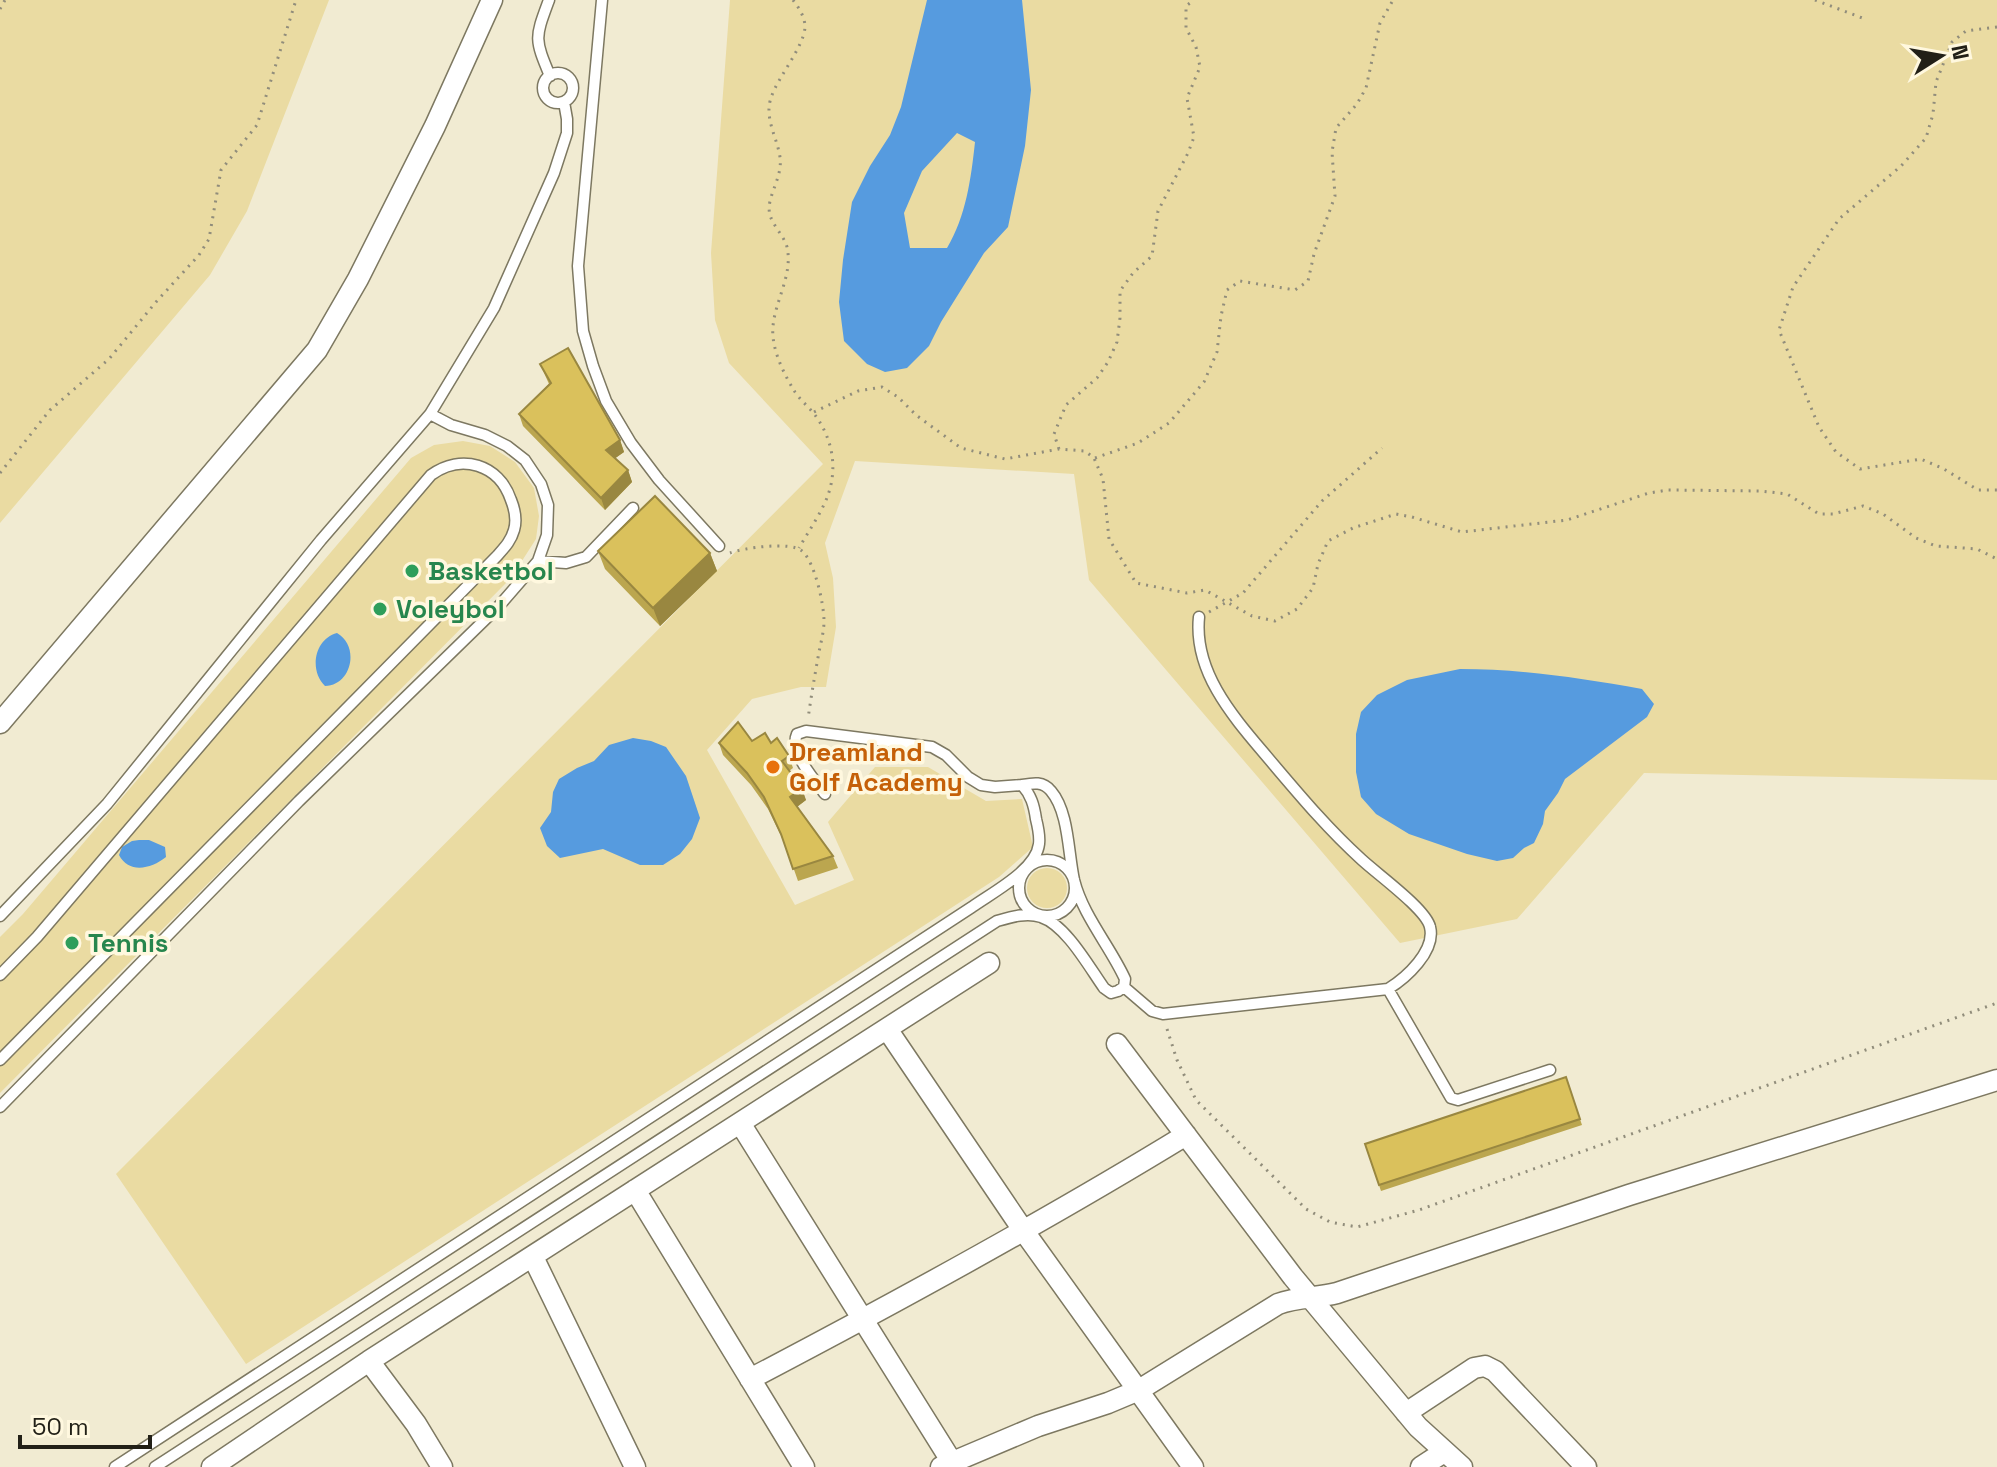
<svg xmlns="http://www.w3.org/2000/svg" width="1997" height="1467" font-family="'Space Grotesk',sans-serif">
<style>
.green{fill:#eadba2}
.water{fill:#569bdf;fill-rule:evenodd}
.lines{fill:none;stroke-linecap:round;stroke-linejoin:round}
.lane-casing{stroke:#7d7861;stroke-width:13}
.street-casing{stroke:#7d7861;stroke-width:23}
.path{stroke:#918d7b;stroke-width:3;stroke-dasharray:2 6;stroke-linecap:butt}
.lane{stroke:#fff;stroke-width:10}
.street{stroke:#fff;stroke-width:20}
.wall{fill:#bba64f}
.shaded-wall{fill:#998740}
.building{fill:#dac15c;stroke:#998740;stroke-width:2}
.leisure-dot{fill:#2e9e5b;stroke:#fff8df;stroke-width:3}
.food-dot{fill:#e8710a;stroke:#fff8df;stroke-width:3}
.labels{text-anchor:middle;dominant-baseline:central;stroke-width:7;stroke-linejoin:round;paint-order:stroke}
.leisure-label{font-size:26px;font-weight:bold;fill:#27864d;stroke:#fff8df;text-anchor:start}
.food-label{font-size:26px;font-weight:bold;fill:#c56008;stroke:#fff8df;text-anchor:start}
</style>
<rect width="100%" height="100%" fill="#f1ebd2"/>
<path class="green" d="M0 0H329L247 211 210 275 0 523Z
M730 0H1997V780L1644 773 1517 919 1400 943 1089 580 1074 474 855 461 825 543 833 578 836 627 826 687H801L752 699 707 750 795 905 854 880 828 822 875 767H928L986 801 1022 799 1033 847 999 877 246 1364 116 1174 823 464 729 363 715 320 711 253Z
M463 441 490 446 515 462 534 488 539 516 536 539 511 578 0 1093V937L23 914 411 458 434 445Z
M1027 888a20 20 0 1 1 40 0a20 20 0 1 1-40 0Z"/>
<path class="water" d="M927 0H1022L1031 90 1025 146 1008 227 984 253 941 322 929 346 907 368 885 372 867 364 844 341 839 302 843 260 852 202 870 166 890 135 901 107ZM957 133 975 142C971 179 966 216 947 248H910L904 213 922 171Z
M337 633C360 646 352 685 325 686 309 671 314 639 337 633Z
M1460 669C1522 669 1581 678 1642 689L1654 704 1647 717 1565 779 1558 793 1545 811 1543 824 1534 843 1524 848 1513 858 1497 861 1467 854 1409 834 1376 814 1361 797 1356 772V734L1361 712 1377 695 1407 680Z
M633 738 651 741 666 747 686 776 700 818 692 839 680 854 663 865H640L603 849 560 858 547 846 540 828 551 812 553 792 559 779 577 768 594 761 609 745Z
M139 840H149L165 847 166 857C151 869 129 874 119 855L122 847 132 841Z"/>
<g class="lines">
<defs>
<path id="lane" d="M549 0C535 38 534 38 550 76
M602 0 578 266 583 331 593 366 606 401 631 443 659 480 719 546
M543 88a15 15 0 1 1 30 0a15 15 0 1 1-30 0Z
M538 561 566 563 586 557 633 508
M825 794C814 779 789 752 797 734L806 731 932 747 946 755 968 777 981 785 995 787 1022 785
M1019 888a28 28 0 1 1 56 0a28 28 0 1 1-56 0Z
M0 916 107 804 321 540 430 414 494 308 554 173 567 133V119L564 102
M0 975 37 937 431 475C461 453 499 464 511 500 515 510 517 520 514 530 511 541 504 548 497 556L0 1060
M1124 987 1152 1011 1163 1014 1388 989C1406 978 1436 951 1430 927 1426 909 1377 874 1361 859 1329 830 1302 798 1274 765 1239 723 1193 676 1199 617
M1388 989 1451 1098 1458 1100 1550 1070
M0 1107 299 801 499 606 538 561 547 535 548 505 541 484 525 460 507 446 485 435 451 425 430 414
M115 1467 972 907C993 892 1036 870 1039 844 1040 836 1038 827 1036 819 1034 805 1031 795 1022 785 1033 783 1043 781 1051 791 1069 812 1068 853 1074 880 1083 916 1110 946 1125 979L1124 987 1118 991 1111 993 1104 988C1089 967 1066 925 1041 917 1027 912 1011 917 997 921L155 1467"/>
<path id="street" d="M0 723 317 350 358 279 435 126 492 0
M887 1029 1023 1230 1193 1467
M1117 1044 1293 1277 1418 1427 1462 1467
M740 1123 955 1467
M635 1190 804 1467
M533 1257 635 1467
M369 1361 416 1424 442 1467
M750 1379C897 1302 1044 1222 1186 1135
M1406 1413 1474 1368 1485 1366 1495 1371 1586 1467
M212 1467 369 1361 989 963
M941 1467 1038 1426 1108 1403 1139 1390 1278 1304C1297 1297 1317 1298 1337 1293L1629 1195 1997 1080
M1421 1467 1444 1452"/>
</defs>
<use href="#lane" class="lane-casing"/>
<use href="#street" class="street-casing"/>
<path class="path" d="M793 0C799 8 805 17 805 27 804 47 777 78 771 98 764 118 777 137 780 157 783 179 765 198 770 215 773 226 784 236 787 247 794 278 770 307 773 337 775 356 785 376 795 392 801 401 809 407 815 415 832 438 838 467 828 495 822 512 808 532 799 548
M1815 0 1865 19
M0 9 5 0
M1997 27 1966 31 1952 42 1936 82 1933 114 1926 138 1901 166 1839 219 1793 287 1779 330 1819 427 1836 452 1860 469 1921 459 1944 469 1978 490H1997
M814 412 858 391 882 387 898 397 916 415 961 448 1005 459 1059 449 1085 451 1094 458 1103 479 1109 539 1136 583 1187 593 1205 590 1252 616 1275 621 1297 609 1313 588 1318 564 1328 541 1353 528 1396 514 1412 517 1462 532 1567 520 1649 493 1668 490 1761 491 1787 494 1819 514H1833L1863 506 1883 514 1916 538 1936 546 1977 549 1997 559
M1059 449 1054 434 1066 405 1097 378 1108 362 1117 342 1120 318V291L1133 273 1152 256 1158 211 1188 153 1194 137 1187 98 1200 67 1196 47 1186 28V6L1194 0
M1095 458 1138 443 1169 423 1204 382 1217 352 1221 316 1227 290 1240 281 1295 290 1308 281 1314 254 1335 196 1332 152 1336 128 1357 104 1366 88 1380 23 1393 0
M0 473 50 410 109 359 156 302 199 255 209 239 221 170 257 125 296 0
M730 553C743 548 791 541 802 551 815 562 824 605 824 621 824 631 821 642 819 652 815 674 811 697 808 719
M1209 612 1243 593 1322 501 1382 448
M1167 1029 1177 1060 1196 1100 1306 1209 1330 1222 1357 1227 1419 1210 1997 1003"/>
<use href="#lane" class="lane"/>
<use href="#street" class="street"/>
</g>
<path class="wall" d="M540 364 620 440 624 452 615 458 628 470 632 482 605 510 523 426 519 414 549 384Z
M598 551 710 553 717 571 660 626 605 569Z
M752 741 771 743 789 756 793 768 789 771 806 800 797 807 833 856 838 868 798 881 785 844 768 809 751 785 723 755 719 743Z
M1566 1077 1582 1125 1381 1191 1365 1144Z"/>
<path class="shaded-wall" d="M620 440 624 452 610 462 606 450Z
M628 470 632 482 605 510 601 498Z
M710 553 717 571 660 626 653 608Z
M802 788 806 800 794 809 790 797Z"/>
<path class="building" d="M568 348 620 440 606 450 628 470 601 498 519 414 551 383 540 364Z
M655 496 710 553 653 608 598 551Z
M738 722 752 741 765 733 771 743 777 738 789 756 782 761 802 788 790 797 833 856 793 869 781 834 764 797 747 773 719 743Z
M1566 1077 1580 1119 1379 1185 1365 1144Z"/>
<g class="leisure-dot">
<circle cx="412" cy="571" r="8"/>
<circle cx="380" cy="609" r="8"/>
<circle cx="72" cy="943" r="8"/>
</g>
<circle class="food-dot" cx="773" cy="767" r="8"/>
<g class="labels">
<g class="leisure-label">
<text x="428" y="571">Basketbol</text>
<text x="396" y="609">Voleybol</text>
<text x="88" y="943">Tennis</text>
</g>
<g class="food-label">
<text x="789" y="752">Dreamland<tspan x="789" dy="30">Golf Academy</tspan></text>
</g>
</g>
<g transform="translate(1941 56) rotate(79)" stroke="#fff8df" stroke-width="6" paint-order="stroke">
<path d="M0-6L14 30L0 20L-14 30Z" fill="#222017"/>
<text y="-12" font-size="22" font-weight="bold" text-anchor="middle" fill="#222017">N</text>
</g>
<path d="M20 1435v12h130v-12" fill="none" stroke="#222017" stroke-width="4"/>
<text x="32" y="1435" font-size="24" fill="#222017" stroke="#fff8df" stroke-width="6" paint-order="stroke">50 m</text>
</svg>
